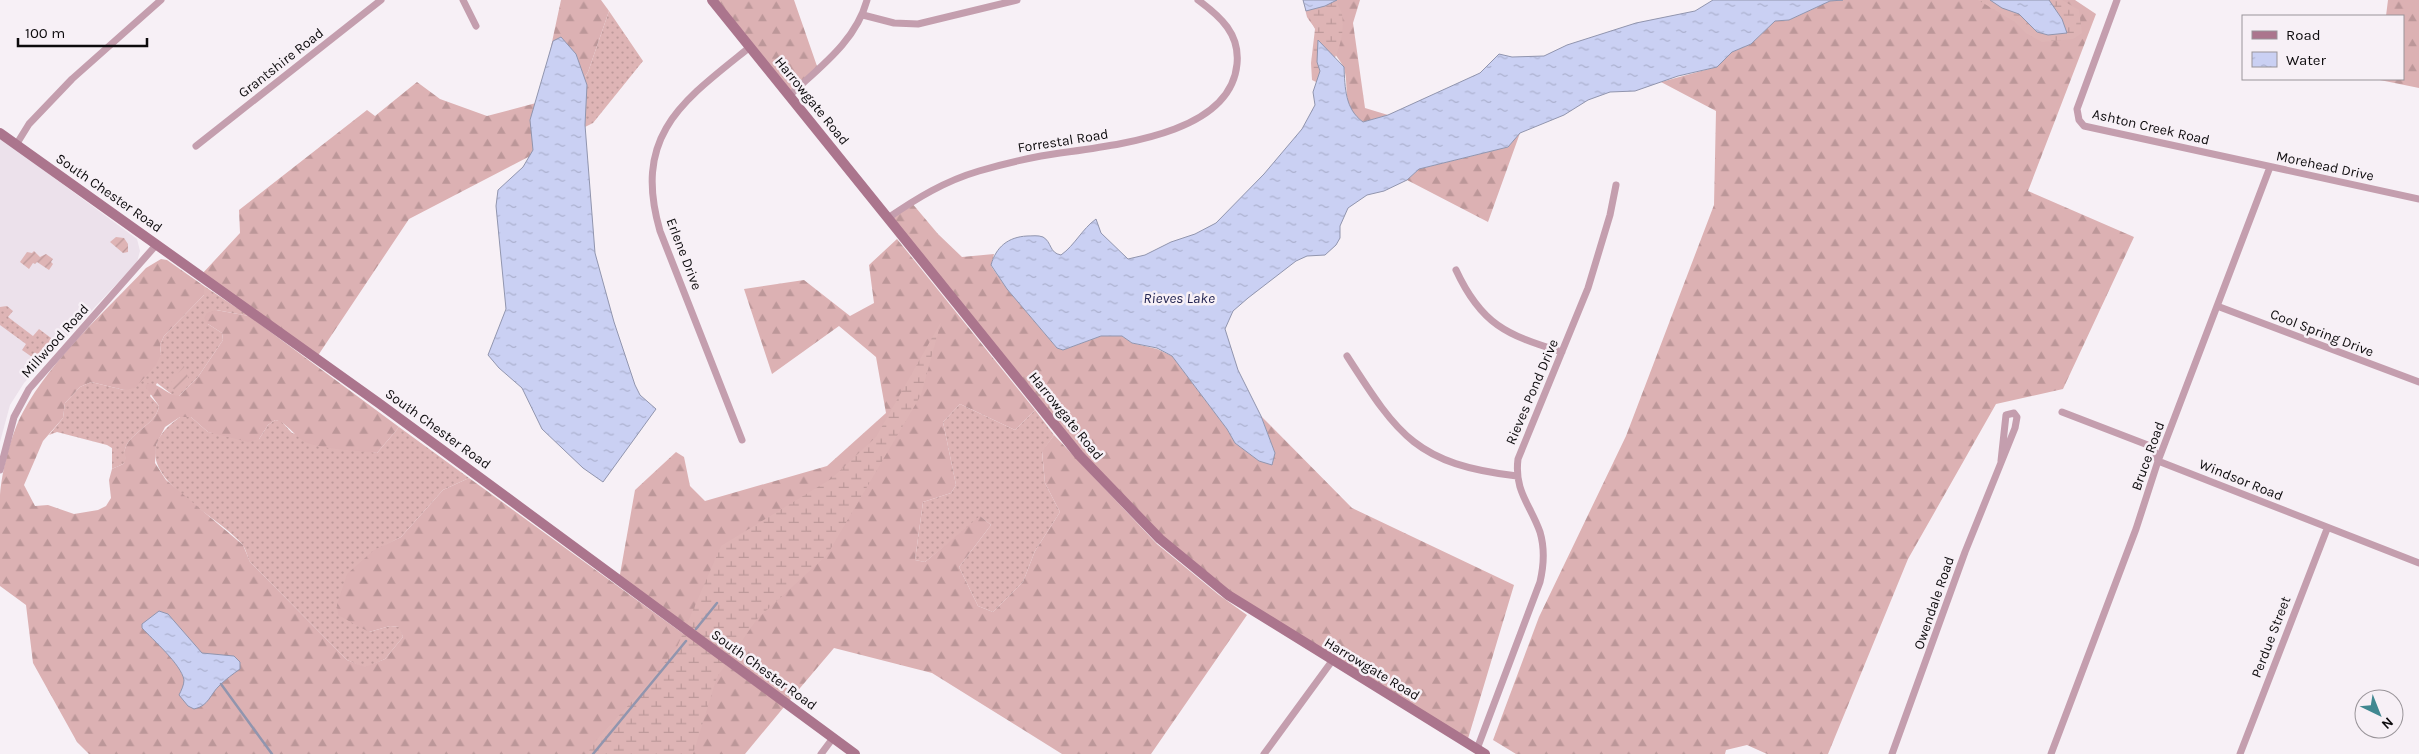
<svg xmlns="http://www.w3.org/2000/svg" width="2419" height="754" font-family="Karla,sans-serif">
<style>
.built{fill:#ece1eb}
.grass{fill:url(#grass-dots)}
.forest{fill:url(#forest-firs)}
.wetland{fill:url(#wetland-marsh)}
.garden{fill:url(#garden-furrows)}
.water{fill:url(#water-ripples);stroke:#9195ae}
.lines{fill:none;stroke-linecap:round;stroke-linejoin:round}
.stream{stroke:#9195ae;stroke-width:2.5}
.street{stroke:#c49eae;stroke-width:7}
.secondary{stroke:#ab758d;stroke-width:10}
.labels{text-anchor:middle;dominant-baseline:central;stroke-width:5;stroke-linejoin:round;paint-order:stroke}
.street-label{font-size:14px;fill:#0d0b0d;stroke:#f7f0f6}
.water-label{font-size:15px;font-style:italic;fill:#252754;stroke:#f7f0f6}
</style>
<defs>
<pattern id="grass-dots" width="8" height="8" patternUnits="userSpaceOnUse" patternTransform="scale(1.25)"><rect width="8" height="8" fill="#deb4b5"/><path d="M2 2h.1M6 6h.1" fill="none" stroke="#bd999a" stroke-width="1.8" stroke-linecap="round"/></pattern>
<pattern id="forest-firs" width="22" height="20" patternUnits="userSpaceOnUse" patternTransform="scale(1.25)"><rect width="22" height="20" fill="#dcb1b3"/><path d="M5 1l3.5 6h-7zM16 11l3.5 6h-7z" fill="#bc9799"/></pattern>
<pattern id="wetland-marsh" width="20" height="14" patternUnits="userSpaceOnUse" patternTransform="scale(1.25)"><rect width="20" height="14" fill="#deb4b5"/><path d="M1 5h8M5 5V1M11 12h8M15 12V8" fill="none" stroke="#bd999a"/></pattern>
<pattern id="garden-furrows" width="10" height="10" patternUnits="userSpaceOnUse" patternTransform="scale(1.25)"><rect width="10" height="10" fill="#deb4b5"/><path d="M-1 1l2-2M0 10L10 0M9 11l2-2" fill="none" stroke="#bd999a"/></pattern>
<pattern id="water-ripples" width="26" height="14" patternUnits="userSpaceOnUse" patternTransform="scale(1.25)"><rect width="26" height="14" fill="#cad0f3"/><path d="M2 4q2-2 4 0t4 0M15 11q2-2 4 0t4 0" fill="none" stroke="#acb1cf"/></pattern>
</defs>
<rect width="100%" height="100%" fill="#f7f0f6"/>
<path class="built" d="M0 138 137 239 140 251 137 262 24 383 10 405 0 442Z"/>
<path class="grass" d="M609 11 643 61 593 123 571 134 575 93 588 72Z
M204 286 249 316 216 310 208 324 222 333 223 340 198 377 179 396H174L157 383 150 396 159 406C156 425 131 431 125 449 124 453 128 461 123 464 120 466 115 467 112 469V448L107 445 57 432 49 435 63 418 65 403 80 387 91 382 124 390 161 354 160 345 164 336 204 295Z
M7 306 13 311 8 317 33 336 39 329 59 344 42 364 22 350 26 344 0 325V307Z
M960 404 1015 430 1035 410 1054 435 1042 452 1045 483 1060 512 1035 551 1023 582 993 612 978 606 959 567 991 525 981 517 925 562 915 560 923 502 951 493 956 485 943 422Z
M180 417H191L208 432 259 439 268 425 275 420 281 421 292 433 377 453 399 427 469 478 443 490 401 537 374 551 369 632 390 626 400 627 403 637 385 659 365 668 347 660 250 562C247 556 246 549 242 544 212 509 108 467 180 417Z"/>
<path class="forest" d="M561 0H601L609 11 588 72 536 153 409 219 317 357 202 274 240 233 239 210 367 110 375 116 417 82 440 99 487 116 536 103 549 56Z
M712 0H794L818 69 790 95Z
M1337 0H1360L1353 23 1365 108 1388 115 1363 122C1340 104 1350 90 1344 68 1342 61 1313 27 1307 17L1305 9Z
M1843 0H2075L2096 14 2028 191 2134 237 2063 389 1996 404 1908 559 1828 754H1767L1747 745 1726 750 1725 754H1516L1493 740 1539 617 1626 436 1714 205 1716 111 1661 82 1716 67 1732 52 1751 44 1775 21 1789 20 1830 1Z
M2388 0H2419V88L2375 79H2403V16H2386Z
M1520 133 1488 222 1407 180 1419 169 1508 147Z
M911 202 938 234 962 257 994 254 991 266 1007 289 1057 348 1063 350 1101 336H1122L1132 343 1157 349 1172 356 1227 429 1235 443 1259 461 1272 464 1275 453 1261 416 1352 508 1514 585 1467 742 1228 595 1105 484 888 218Z
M897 239 1035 410 1015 430 960 404 943 422 956 485 951 493 923 502 915 560 925 562 980 516 991 525 959 567 978 606 993 612 1023 582 1035 551 1060 512 1045 483 1042 451 1054 435 1157 544 1219 595 1247 615 1151 754H1062L932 673 834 648 789 701 619 580 635 490 676 452 684 457 690 486 705 501 827 466 886 413 876 357 839 326 772 374 744 289 804 280 850 316 874 303 869 265Z
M161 259 167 260 204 286V295L164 336 160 345 161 354 156 365 135 388 124 390 91 382 80 387 65 403 63 418 43 441 24 485 35 506 48 505 74 514 98 510 106 506 111 498 109 480 112 469C115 467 120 466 123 464 127 461 124 453 125 449 131 431 156 425 159 406L145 386 148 383C160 384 167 395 179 396L198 377 223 340 222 333 208 324 204 318 207 313 216 310 249 316 399 427 377 453C355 450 331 450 310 444 296 440 288 422 275 420L268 425 259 439 248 442 208 432 191 417H180L165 427 156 445 155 463 166 480 243 545 250 562 347 660 365 667 385 659 403 637 399 627 390 626 369 632 338 615 337 605 347 574 374 550 401 537 443 490 469 478 784 707 745 754H89L77 742 33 663 26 605 0 586C0 556 0 525 0 495 2 470 11 434 23 412 53 357 104 313 146 268Z"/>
<path class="wetland" d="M1318 0H1337C1337 6 1341 9 1342 14 1346 40 1334 63 1320 84L1312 80 1311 63 1315 29 1305 9Z
M1978 0H2062L2079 10 2082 33 2073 39 2042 42 2026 33 2015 22Z
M941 322 921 395 827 555 757 619 717 677 693 754H588L591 746 646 686 677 647 721 546 831 479 876 437Z"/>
<path class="garden" d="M116 237 124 238 128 244V252L123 253 110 242Z
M34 251 40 257 46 254 53 259 51 262 53 264 49 270 37 262 35 264 33 263 29 269 20 262 27 252 32 253Z
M184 366 189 380 178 393 169 385Z"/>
<path class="water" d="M1303 0H1337L1325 6 1306 11Z
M1713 0H1843L1830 1 1789 20 1775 21 1751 44 1732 52 1717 67 1678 76 1635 91 1610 92 1588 100 1564 115 1520 133 1508 147 1419 169 1407 180 1384 191 1367 195 1348 208 1340 226V238L1336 245 1325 255 1307 256 1296 261 1248 298 1233 311 1225 329 1238 370 1261 416 1275 453 1272 465 1259 461 1235 443 1227 429 1172 356 1157 348 1132 343 1122 336H1101L1063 350 1057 348 1007 289 991 265C996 247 1008 237 1027 236 1032 236 1038 235 1043 237 1052 242 1049 253 1061 255 1075 245 1082 229 1096 219L1101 233 1128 259 1145 255 1171 242 1195 234 1216 223 1264 174 1302 129 1315 105 1313 92 1320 71 1317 62 1318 40 1344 67C1345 88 1345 109 1363 122L1388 115 1480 73 1499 54 1512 57 1544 56 1567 45 1636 23 1695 11Z
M1990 0H2049L2062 19 2067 33 2048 35 2037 32 2019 14 2002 8Z
M561 37 576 54 587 85 585 125 595 253 614 322 635 385 640 395 656 409 603 482 583 468 542 429 522 388 499 368 488 355 506 309 496 206 498 190 523 167 533 150 530 120 553 41Z
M159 611 168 614 202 653 234 656 240 662V669C233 674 226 679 220 685 210 694 209 706 194 709L188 706 179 695C181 691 184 685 184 680 181 664 153 640 142 628V624Z"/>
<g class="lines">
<path class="stream" d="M696 629 717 603
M221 684 272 754
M593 754 686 641"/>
<path class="street" d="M463 0 476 26
M2117 0 2077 109 2079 120 2084 126 2419 199
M863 15 894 23 918 24 1017 0
M790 95C820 67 856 41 867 0
M16 145 29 124 72 79 161 0
M196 146 381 0
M888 218C917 198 945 181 979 171 999 165 1020 160 1041 156 1098 146 1230 140 1237 64 1240 34 1221 17 1198 0
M1456 270C1481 324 1506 335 1562 352
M2217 306 2419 382
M1347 356C1399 437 1417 464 1517 476
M2062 412 2153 447 2158 461 2419 563
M742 440 660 231C632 134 683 101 750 47
M0 470 14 417 29 389 157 244
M1477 749 1540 582C1544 565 1545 549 1540 532 1530 504 1514 491 1518 459L1588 288 1610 215 1616 185
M821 754 833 738
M1264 754 1332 661
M1892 754 1965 552 2015 428 2017 417 2014 413 2006 415 2001 461
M2051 754 2136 529 2158 461 2270 167
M2240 754 2327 529"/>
<path class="secondary" d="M712 0 1079 455 1160 539 1228 595 1485 754
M0 133 380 404 855 754"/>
</g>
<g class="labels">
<g class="street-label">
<text transform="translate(281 63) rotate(-38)">Grantshire Road</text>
<text transform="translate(812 101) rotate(51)">Harrowgate Road</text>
<text transform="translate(2151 127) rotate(13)">Ashton Creek Road</text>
<text transform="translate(1063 141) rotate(-9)">Forrestal Road</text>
<text transform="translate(2325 166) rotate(12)">Morehead Drive</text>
<text transform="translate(109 193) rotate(35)">South Chester Road</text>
<text transform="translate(684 254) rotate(69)">Erlene Drive</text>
<text transform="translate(2322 333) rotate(21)">Cool Spring Drive</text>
<text transform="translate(55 341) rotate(-48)">Millwood Road</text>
<text transform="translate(1532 392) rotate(-67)">Rieves Pond Drive</text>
<text transform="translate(1066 416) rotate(51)">Harrowgate Road</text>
<text transform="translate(438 429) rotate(36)">South Chester Road</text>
<text transform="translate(2148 456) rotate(-70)">Bruce Road</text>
<text transform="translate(2241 480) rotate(22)">Windsor Road</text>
<text transform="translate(1934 603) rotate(-71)">Owendale Road</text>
<text transform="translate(2271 637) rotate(-69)">Perdue Street</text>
<text transform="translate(1372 669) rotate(31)">Harrowgate Road</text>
<text transform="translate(764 670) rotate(36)">South Chester Road</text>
</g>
<g class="water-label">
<text x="1179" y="298">Rieves Lake</text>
</g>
</g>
<rect x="2242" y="15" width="162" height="65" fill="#f7f0f6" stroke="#999499"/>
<rect x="2252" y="31" width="25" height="8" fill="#ab758d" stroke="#999499"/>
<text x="2286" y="40" font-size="15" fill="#0d0b0d">Road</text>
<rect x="2252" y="52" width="25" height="15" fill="url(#water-ripples)" stroke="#999499"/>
<text x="2286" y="65" font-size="15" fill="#0d0b0d">Water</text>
<g transform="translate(2379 714) rotate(137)"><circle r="24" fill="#f7f0f6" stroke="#999499"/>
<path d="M0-4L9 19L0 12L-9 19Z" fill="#418891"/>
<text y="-8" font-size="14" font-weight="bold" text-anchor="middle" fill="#0d0b0d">N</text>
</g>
<path d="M18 38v8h129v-8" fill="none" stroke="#0d0b0d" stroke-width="2.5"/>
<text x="25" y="38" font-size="15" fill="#0d0b0d" stroke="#f7f0f6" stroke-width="4" paint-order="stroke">100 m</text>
</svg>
